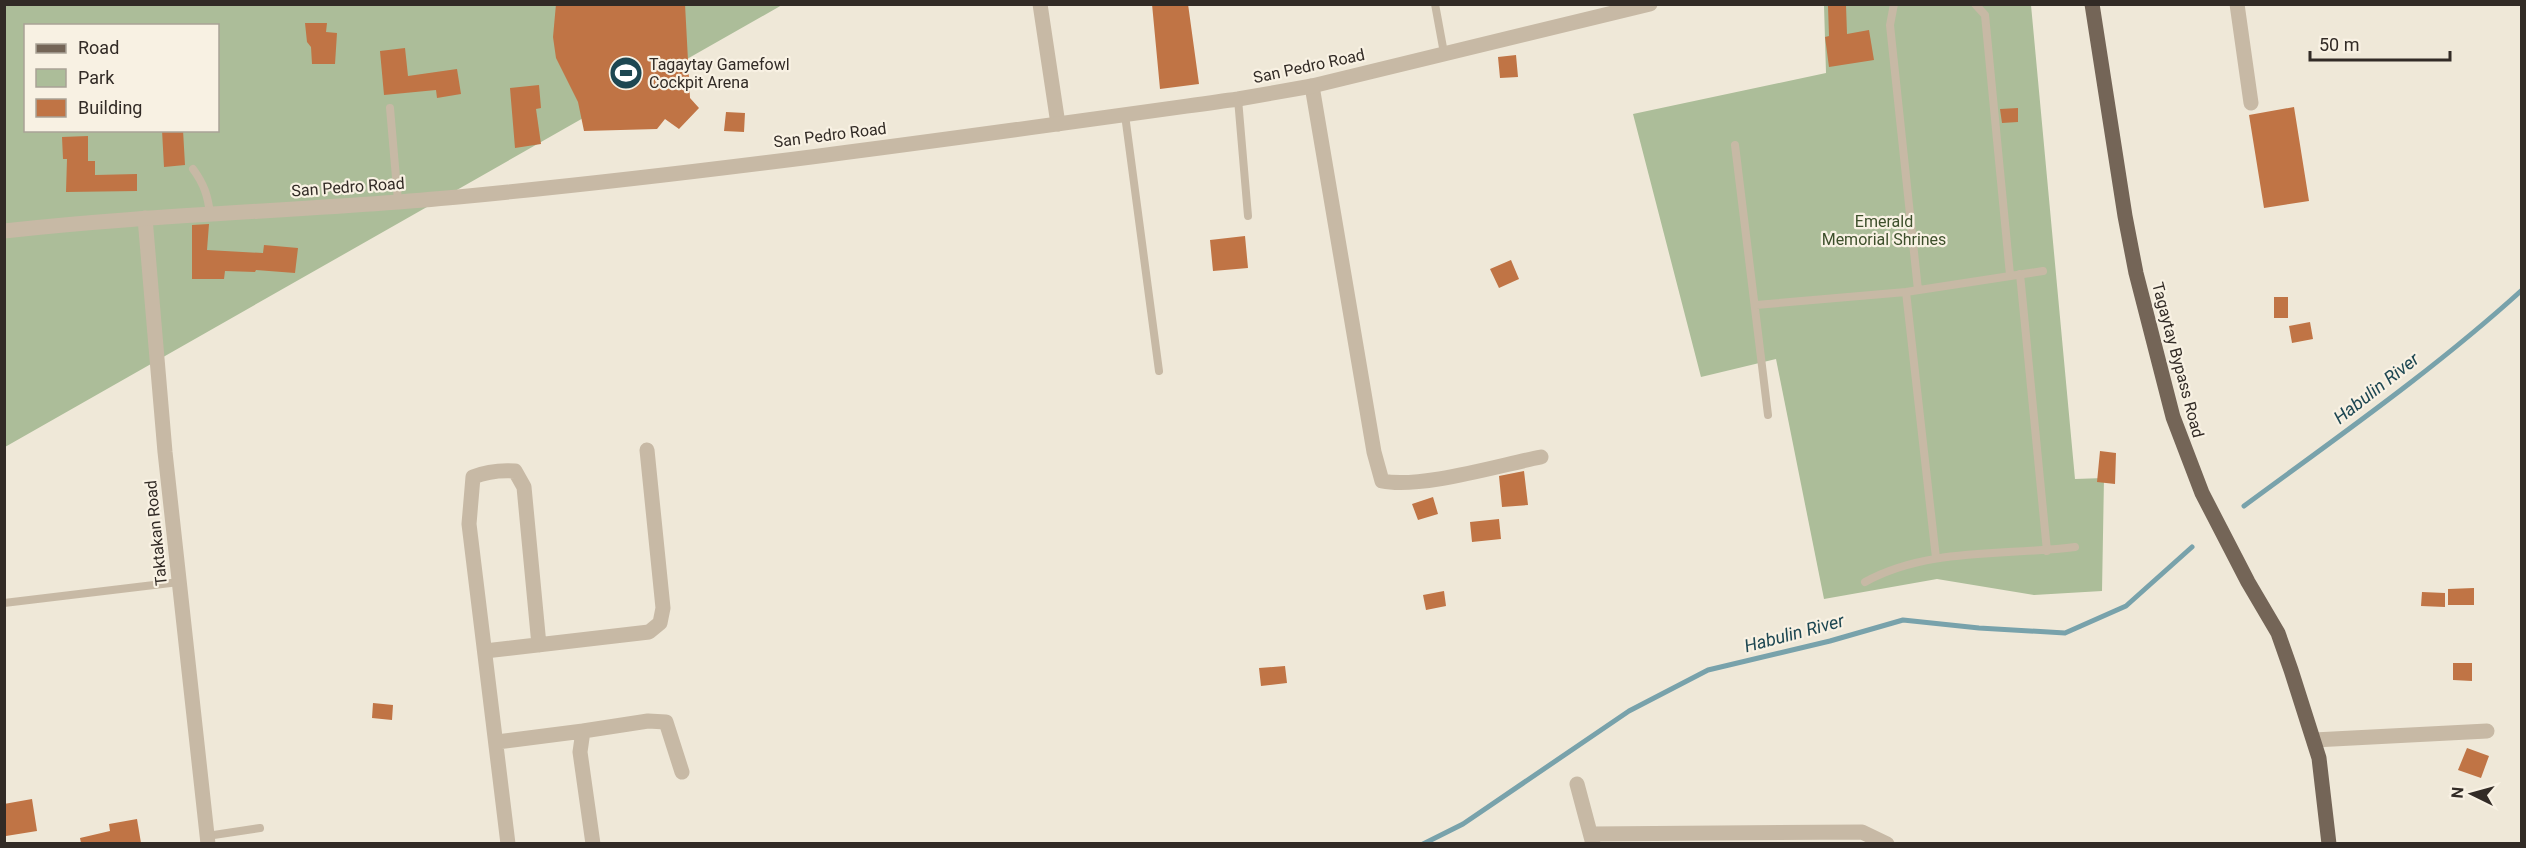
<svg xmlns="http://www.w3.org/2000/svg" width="2526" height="848" font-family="Roboto,sans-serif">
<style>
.green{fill:#acbd99;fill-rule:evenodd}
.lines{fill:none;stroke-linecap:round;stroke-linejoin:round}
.stream{stroke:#78a2ab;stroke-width:5}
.building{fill:#c07445}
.service{stroke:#c7b9a5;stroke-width:8}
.minor{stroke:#c7b9a5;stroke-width:15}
.tertiary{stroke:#c7b9a5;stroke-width:15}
.primary{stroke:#746557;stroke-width:15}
.labels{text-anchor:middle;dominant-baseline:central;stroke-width:4.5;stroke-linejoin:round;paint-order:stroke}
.poi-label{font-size:16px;fill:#322b26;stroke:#f8f1e3;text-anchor:start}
.street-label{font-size:16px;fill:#322b26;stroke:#f8f1e3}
.park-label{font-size:16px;fill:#3d4f2b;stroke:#f8f1e3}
.water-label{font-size:18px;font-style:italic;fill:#1d4752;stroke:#f8f1e3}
</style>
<rect width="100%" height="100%" fill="#efe8d8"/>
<path class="green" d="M5 5H782L5 447ZM26 26H218V130H26Z
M1824 5H2031L2075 479 2104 478 2102 591 2034 595 1937 579 1824 599 1776 359 1701 377 1633 114 1826 73Z"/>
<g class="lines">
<path class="stream" d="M2244 506C2339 436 2435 369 2522 290
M1423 844 1463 824 1629 711 1708 670 1830 641 1903 620 1979 628 2065 633 2126 606 2192 547"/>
</g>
<path class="building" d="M556 4H685L690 98 699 108 679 129 665 119 657 129 584 131 578 102 556 58 553 37Z
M1152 4H1188L1199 84 1160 89Z
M1846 5 1847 34 1869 30 1874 60 1829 67 1825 37 1829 36 1828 6Z
M305 23H327L326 32 337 33 335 64H312L311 47 307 42Z
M405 48 408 76 457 69 461 94 437 98 436 90 384 95 380 51Z
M1516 55 1518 77 1500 78 1498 57Z
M539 85 541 108 536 109 541 144 515 148 510 88Z
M2294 107 2309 201 2264 208 2249 115Z
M2018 108V122L2002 123 2000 109Z
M726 112 745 113 744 132 724 131Z
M162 130H183L185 165 164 167Z
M88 136V161H95V175L137 174V191L66 192 67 159H63L62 137Z
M209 224 207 250 263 253 264 245 298 248 295 273 256 270 255 272 225 271 224 279H192V225Z
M1245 236 1248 268 1213 271 1210 240Z
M1511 260 1519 279 1499 288 1490 269Z
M2274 297H2288V318H2274Z
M2310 322 2313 339 2292 343 2289 326Z
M2100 451 2116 453 2115 484 2097 482Z
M1524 471 1528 505 1502 507 1499 476Z
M1433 497 1438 514 1418 520 1412 504Z
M1499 519 1501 539 1472 542 1470 522Z
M2474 588V605H2448V589Z
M1444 591 1446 606 1426 610 1423 595Z
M2422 592 2445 593V607L2421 606Z
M2453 663H2472V681L2453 680Z
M1285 666 1287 683 1261 686 1259 668Z
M373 703 393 705 392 720 372 718Z
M2467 748 2489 756 2481 778 2458 770Z
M32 799 37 831 6 836 4 804Z
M137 819 141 843H81L80 838 110 831 109 824Z"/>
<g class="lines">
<path class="service" d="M1435 4 1444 53
M1894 4 1890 25 1918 290
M1975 4 1985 15 2010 275
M1238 99 1248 216
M390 108 398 201
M1125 115 1159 371
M1735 145 1768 415
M193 169C204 184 208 196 210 214
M2020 274 2047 551
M1906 292 1936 558
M1756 305 1906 292 2043 271
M1865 582C1928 547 2005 556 2075 547
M4 603 179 582
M207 836 260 828"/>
<path class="minor" d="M1040 4 1058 124
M2237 4 2251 103
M1312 86 1374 452 1382 481C1421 489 1500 465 1541 457
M145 218 165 452 208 844
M485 651 649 632 660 623 663 608 647 450
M2314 740 2487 731
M497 742 583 731
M1577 784 1593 844
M1592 834 1862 832 1887 844
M508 844 469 524 473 477C488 471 500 470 515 471L524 487 539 645
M593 844 580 752 583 731 648 721 666 722 682 772"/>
<path class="tertiary" d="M4 231C155 214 307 211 458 197 719 172 979 135 1238 99L1312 86 1650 4"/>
<path class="primary" d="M2092 4 2125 216 2136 273 2173 417 2202 493 2248 582 2278 633 2291 670 2319 758 2329 844"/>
</g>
<defs>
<symbol id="stadium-disc" viewBox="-11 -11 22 22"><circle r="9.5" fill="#1d4752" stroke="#f8f1e3"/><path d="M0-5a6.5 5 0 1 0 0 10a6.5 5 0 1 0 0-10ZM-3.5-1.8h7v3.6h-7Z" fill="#fff"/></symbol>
</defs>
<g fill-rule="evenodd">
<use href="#stadium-disc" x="607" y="54" width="38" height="38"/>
</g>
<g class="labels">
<g class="poi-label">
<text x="649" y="64">Tagaytay Gamefowl<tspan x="649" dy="18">Cockpit Arena</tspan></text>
</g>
<g class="street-label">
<text transform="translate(1309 66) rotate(-12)">San Pedro Road</text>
<text transform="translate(830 135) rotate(-7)">San Pedro Road</text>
<text transform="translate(348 187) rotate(-4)">San Pedro Road</text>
<text transform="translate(2178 360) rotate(75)">Tagaytay Bypass Road</text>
<text transform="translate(156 533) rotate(-96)">Taktakan Road</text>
</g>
<g class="park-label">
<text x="1884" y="221">Emerald<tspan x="1884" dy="18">Memorial Shrines</tspan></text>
</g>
<g class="water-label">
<text transform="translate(2376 388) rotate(-38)">Habulin River</text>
<text transform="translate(1794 633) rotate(-15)">Habulin River</text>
</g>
</g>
<rect width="2526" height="848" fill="none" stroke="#322b26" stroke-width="12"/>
<rect x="24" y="24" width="195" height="108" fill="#f8f1e3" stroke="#a9a297" stroke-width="1.5"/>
<rect x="36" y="44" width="30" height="9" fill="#746557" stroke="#a9a297" stroke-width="1.5"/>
<text x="78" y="54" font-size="18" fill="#322b26">Road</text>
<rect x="36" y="69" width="30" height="18" fill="#acbd99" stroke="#a9a297" stroke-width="1.5"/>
<text x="78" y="84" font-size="18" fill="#322b26">Park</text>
<rect x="36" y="99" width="30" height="18" fill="#c07445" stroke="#a9a297" stroke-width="1.5"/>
<text x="78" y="114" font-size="18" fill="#322b26">Building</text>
<g transform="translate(2472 794) rotate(275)" stroke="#f8f1e3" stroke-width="4.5" paint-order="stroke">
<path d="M0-4.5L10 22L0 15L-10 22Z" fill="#322b26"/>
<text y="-9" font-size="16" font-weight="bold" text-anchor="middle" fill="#322b26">N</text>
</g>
<path d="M2310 51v9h140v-9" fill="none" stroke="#322b26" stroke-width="3"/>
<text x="2319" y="51" font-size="18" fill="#322b26" stroke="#f8f1e3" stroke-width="4.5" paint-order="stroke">50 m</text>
</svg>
